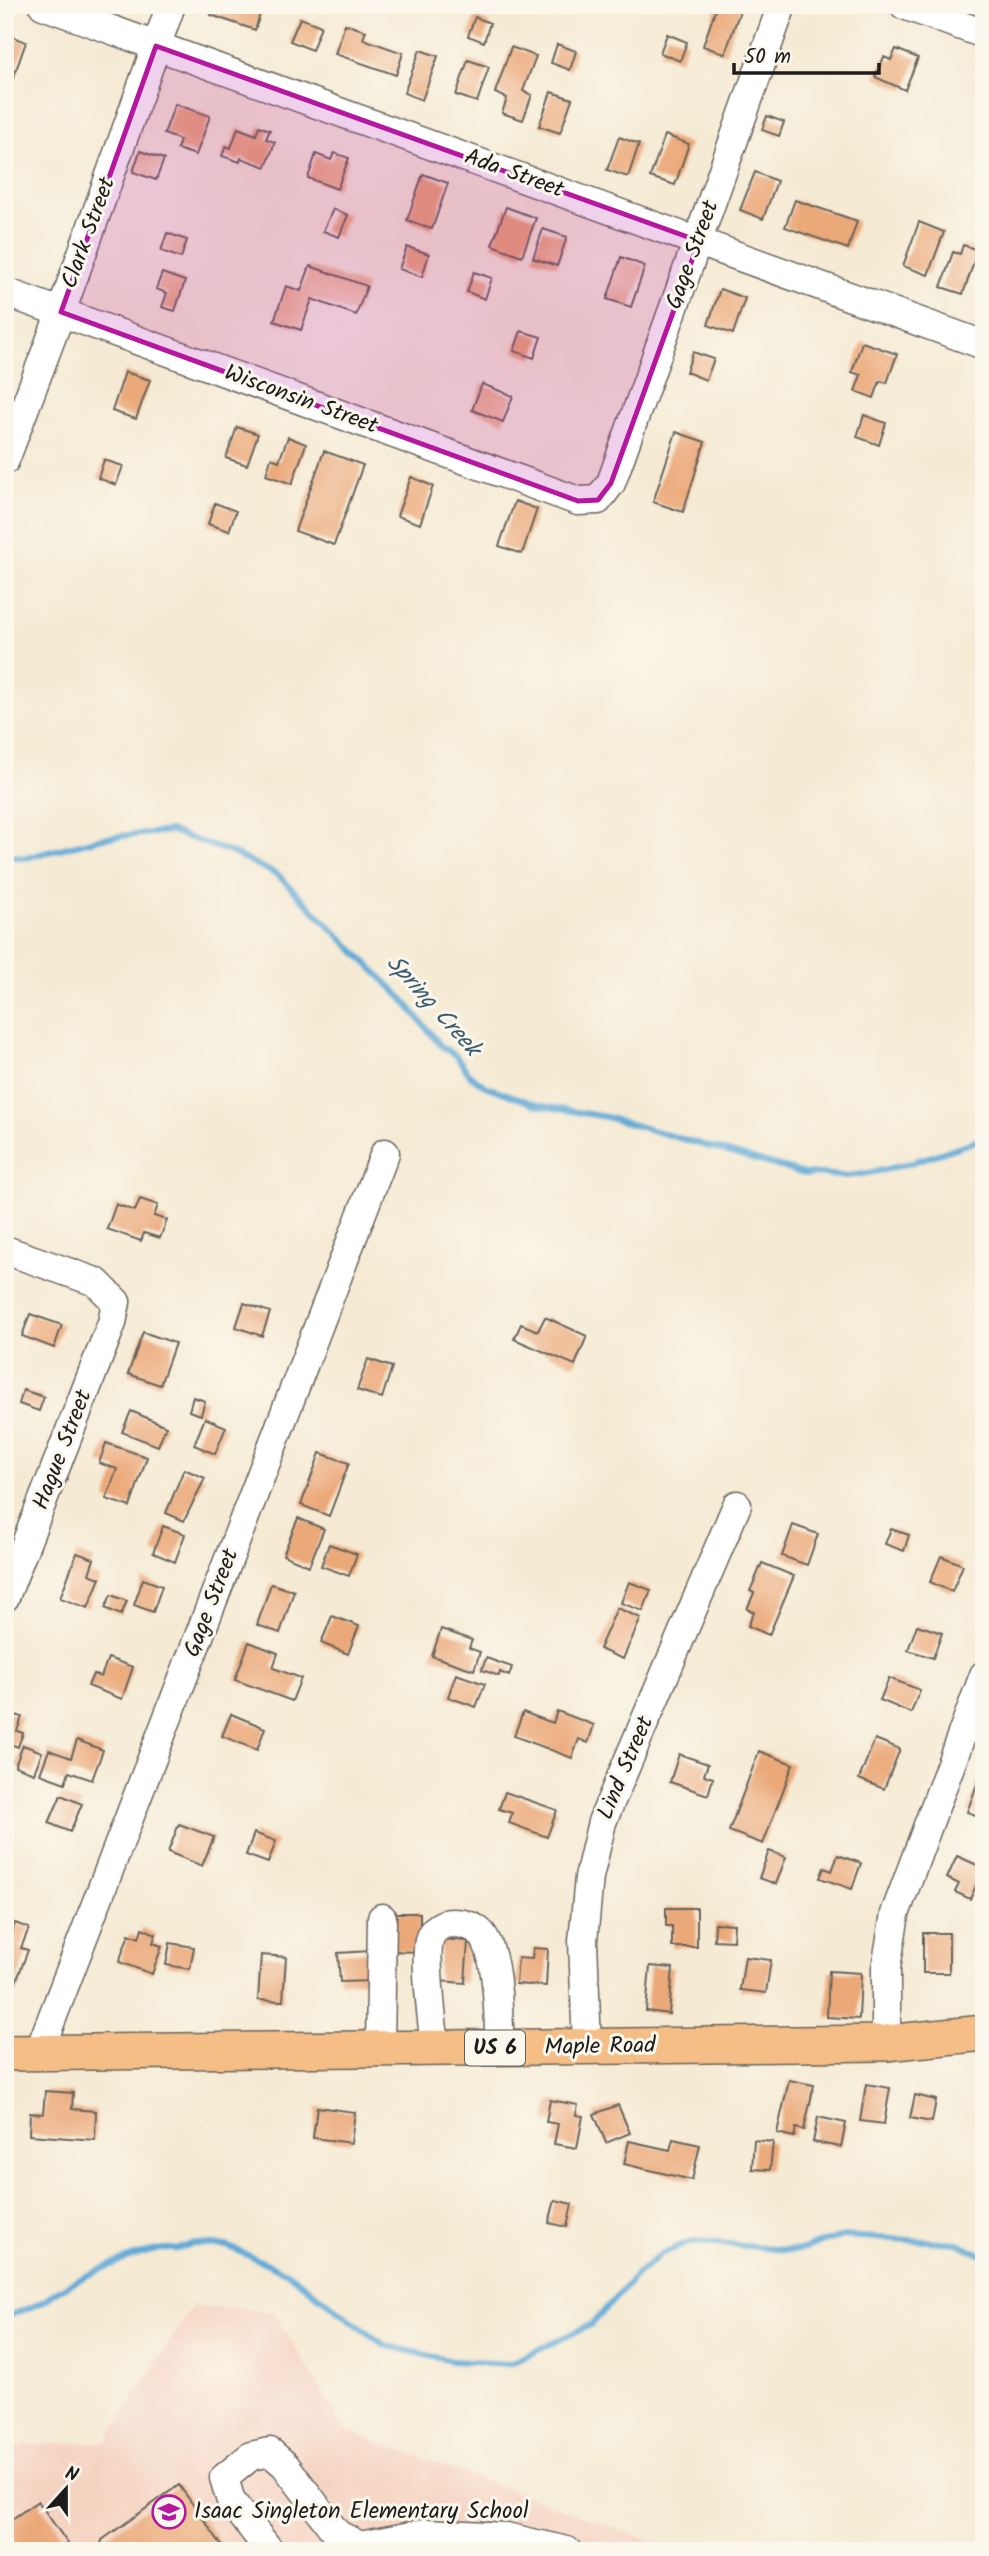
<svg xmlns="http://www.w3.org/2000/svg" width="989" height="2556" font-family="Kalam,sans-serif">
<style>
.built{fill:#f5d3c1}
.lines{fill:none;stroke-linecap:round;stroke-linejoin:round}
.stream{stroke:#5ea9d6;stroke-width:6}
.building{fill:#eba878}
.minor-casing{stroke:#68645c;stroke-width:31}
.major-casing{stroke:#68645c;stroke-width:38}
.minor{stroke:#fff;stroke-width:28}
.major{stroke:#f5be86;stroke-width:35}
.marked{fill:#b5179e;fill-opacity:0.2;stroke:#b5179e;stroke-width:5;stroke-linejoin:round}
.labels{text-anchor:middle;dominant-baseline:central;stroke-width:6;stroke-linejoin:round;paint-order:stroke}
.shield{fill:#fbf7ec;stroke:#5f5e5a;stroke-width:2}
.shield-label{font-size:21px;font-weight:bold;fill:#1c1c1c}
.street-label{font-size:23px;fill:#1c1c1c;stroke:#fbf7ec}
.poi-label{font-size:23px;fill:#1c1c1c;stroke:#fbf7ec;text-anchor:start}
.water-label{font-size:24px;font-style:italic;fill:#3a5b70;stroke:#fbf7ec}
</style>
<rect width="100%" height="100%" fill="#fbf7ec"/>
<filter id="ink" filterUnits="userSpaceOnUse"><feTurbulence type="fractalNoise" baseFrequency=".0143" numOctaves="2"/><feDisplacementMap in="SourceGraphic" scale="14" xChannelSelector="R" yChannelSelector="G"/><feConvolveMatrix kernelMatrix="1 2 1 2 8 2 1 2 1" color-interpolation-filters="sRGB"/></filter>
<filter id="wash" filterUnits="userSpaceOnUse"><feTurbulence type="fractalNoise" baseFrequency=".00686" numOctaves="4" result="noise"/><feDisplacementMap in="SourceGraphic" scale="28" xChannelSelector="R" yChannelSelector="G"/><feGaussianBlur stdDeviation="1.57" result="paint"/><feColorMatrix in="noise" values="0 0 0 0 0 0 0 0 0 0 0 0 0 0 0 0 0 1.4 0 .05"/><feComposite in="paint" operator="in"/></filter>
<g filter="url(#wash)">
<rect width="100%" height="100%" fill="#f5ead3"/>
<path class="built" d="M193 2305 274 2312 345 2430 679 2551H5V2446L106 2442Z"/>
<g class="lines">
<path class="stream" d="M5 855 25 858 103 838 170 831 230 852 278 875 402 998 441 1046 456 1056 470 1075 485 1086 537 1105 606 1117 808 1175C822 1171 832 1177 846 1176 892 1172 940 1153 984 1138
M5 2317C18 2312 34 2307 46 2300 50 2297 54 2293 59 2290 80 2278 155 2242 176 2250L192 2244 227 2246 288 2273 384 2345 451 2361 509 2364 592 2324 638 2273 661 2254 679 2246 697 2241 795 2251 843 2236 958 2243 984 2256"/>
</g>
<g id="blocks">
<path class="building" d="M214 5H263L255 30 211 15Z
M717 5H742L725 54 703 46Z
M475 17 490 23 484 42 468 36Z
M300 18 321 26 312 50 290 41Z
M345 24 366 31 363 39 403 53 396 75 335 54Z
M667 34 687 42 680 61 660 53Z
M10 36 26 42 11 84 5 82V49Z
M557 44 576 51 570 70 551 63Z
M511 47 536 56 523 91 532 95 523 120 502 113 507 98 495 93Z
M896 49 918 58 905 90 875 77 884 57 891 60Z
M420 50 438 56 422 100 404 93Z
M468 60 489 67 477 102 456 95Z
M551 92 572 99 560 133 539 126Z
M175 104 210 116 196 155 177 149 180 140 164 134Z
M767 116 784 122 779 136 762 130Z
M259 126 270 130 266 139 275 142 266 167 241 158 240 162 222 156 226 146 231 148 238 128 256 135Z
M665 135 689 144 675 185 650 177Z
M619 137 639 144 628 177 607 170Z
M140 151 164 159 156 180 133 172Z
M334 153 349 158 337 189 308 178 316 154 331 160Z
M755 172 777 181 763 219 740 210Z
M423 174 448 183 432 229 407 220Z
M795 200 857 221 848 249 785 227Z
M506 207 536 218 522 256 492 245Z
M333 209 348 215 339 237 323 231Z
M919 222 944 232 928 275 903 266Z
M543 229 567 237 557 266 533 258Z
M167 233 187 240 181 258 161 251Z
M963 245 978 250 963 294 941 287 953 252 960 254Z
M407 247 429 254 422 277 399 269Z
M621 257 645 266 631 307 607 299Z
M310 266 367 286 356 315 312 299 301 330 274 321 286 286 301 291Z
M474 272 492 278 485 299 467 292Z
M162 273 185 281 175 311 162 307 167 293 156 289Z
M720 289 745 298 733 334 708 325Z
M521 331 541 337 534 358 514 351Z
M862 342 897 354 887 383 880 381 874 398 855 391 861 375 852 372Z
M693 352 714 359 706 380 686 372Z
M125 372 150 380 136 419 112 411Z
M482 384 513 396 503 422 472 410Z
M864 415 886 423 879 445 857 437Z
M237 427 258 434 247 465 226 458Z
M676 432 705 442 683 512 653 502Z
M288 437 306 444 292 484 266 475 271 458 279 461Z
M324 451 363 465 334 545 295 531Z
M104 460 123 466 116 485 98 478Z
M411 477 433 486 420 524 397 516Z
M515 501 537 509 522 554 499 546Z
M215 503 236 511 229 531 208 524Z
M140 1199 158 1205 154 1216 167 1220 160 1238 144 1233 141 1241 107 1229 116 1204 135 1211Z
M244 1303 270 1312 262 1336 236 1327Z
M30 1314 62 1325 54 1348 22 1336Z
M545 1317 587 1336 575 1365 514 1339 521 1324 538 1331Z
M143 1332 175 1343 160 1385 128 1374Z
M368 1359 392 1367 382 1398 357 1390Z
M23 1390 44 1397 39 1411 19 1404Z
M193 1397 205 1401 201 1415 189 1411Z
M131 1411 166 1426 158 1446 122 1432Z
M205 1418 226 1427 215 1454 194 1445Z
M106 1443 147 1457 130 1507 106 1499 117 1469 99 1463Z
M320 1453 349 1463 329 1516 301 1505Z
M184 1469 205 1478 184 1521 166 1513Z
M298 1518 324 1529 309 1566 283 1555Z
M793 1525 818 1534 807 1565 782 1556Z
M163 1526 185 1534 175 1562 153 1553Z
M891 1529 909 1535 904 1551 885 1544Z
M329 1544 357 1554 349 1576 321 1566Z
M77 1553 94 1559 89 1574 100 1578 88 1608 60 1598Z
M941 1556 963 1565 952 1592 930 1582Z
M762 1563 794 1576 769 1635 748 1626 754 1612 747 1609 754 1593 750 1591Z
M143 1579 162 1586 153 1612 134 1605Z
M629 1582 651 1590 643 1611 621 1603Z
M271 1584 294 1591 280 1633 257 1625Z
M111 1595 127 1601 121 1615 105 1608Z
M617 1608 641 1618 623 1659 599 1649Z
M332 1616 359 1626 348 1654 321 1643Z
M917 1625 942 1633 933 1658 908 1650Z
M441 1629 472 1640 469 1648 480 1652 474 1670 432 1656Z
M249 1642 278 1653 273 1668 301 1678 292 1701 235 1680Z
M108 1658 133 1667 122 1699 88 1686 93 1674 101 1677Z
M486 1658 512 1667 509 1676 500 1672 499 1676 482 1670Z
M456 1674 485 1684 476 1707 448 1697Z
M889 1678 920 1690 911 1713 880 1700Z
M5 1711 22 1717 17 1731 23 1733 18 1747 5 1742Z
M557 1711 594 1725 588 1743 579 1739 572 1758 514 1736 523 1712 553 1723Z
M231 1714 265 1728 257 1750 222 1736Z
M875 1739 900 1749 884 1789 859 1779Z
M77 1740 103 1750 92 1780 69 1772 65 1783 40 1774 49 1750 71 1758Z
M23 1745 42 1752 34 1773 15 1766Z
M759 1751 793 1764 763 1844 729 1831Z
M679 1754 708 1764 704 1775 713 1778 708 1795 670 1782Z
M984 1765V1818L967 1812Z
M505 1792 557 1810 547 1837 509 1823 512 1813 499 1809Z
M61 1795 82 1804 70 1832 49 1823Z
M179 1824 214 1837 202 1866 168 1852Z
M254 1833 276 1841 268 1863 246 1855Z
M769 1851 786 1857 776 1884 759 1878Z
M838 1855 861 1863 852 1889 820 1878 824 1868 832 1871Z
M957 1856 984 1868 970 1899 955 1892 959 1884 947 1878Z
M666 1908H697V1947H672V1926H666Z
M395 1913H420V1952L390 1951 395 1933Z
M15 1923 29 1928 21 1948 28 1950 15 1985 5 1981V1942H8Z
M715 1923 734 1924 733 1941 714 1940Z
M142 1928 156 1934 153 1943 162 1946 152 1974 119 1962 129 1934 139 1938Z
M923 1933H949V1973H923Z
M441 1939 468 1941 465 1983 438 1981Z
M170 1943 194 1947 190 1969 166 1965Z
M533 1948 548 1949 546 1986 516 1984 518 1958 532 1959Z
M370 1951 372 1981 340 1982 338 1953Z
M261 1955 286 1957 283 2001 258 2000Z
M745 1957 771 1960 766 1993 740 1990Z
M650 1966 673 1968 669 2014 646 2011Z
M829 1971 861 1973 859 2019 827 2017Z
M789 2080 814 2085 804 2130 796 2128 794 2137 777 2133Z
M866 2084 890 2088 884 2124 860 2121Z
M45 2091 73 2093 72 2109 96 2111 95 2140 29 2135 30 2113 43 2114Z
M915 2095 936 2100 932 2122 910 2118Z
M550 2100 578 2105 576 2115 583 2116 577 2148 554 2144 558 2124 546 2122Z
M618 2105 630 2133 606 2143 594 2114Z
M317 2107 355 2112 351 2143 313 2138Z
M818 2117 846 2123 841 2147 813 2142Z
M673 2139 700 2145 692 2180 624 2164 629 2141 670 2150Z
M754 2140 773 2142 770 2170 752 2169Z
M555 2200 572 2204 567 2227 549 2223Z
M179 2485 226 2551H100L102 2540Z
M38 2501 73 2551H5V2524Z"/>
</g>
</g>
<g filter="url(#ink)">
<use href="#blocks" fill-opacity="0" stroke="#68645c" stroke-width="2"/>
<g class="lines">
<defs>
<path id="minor" d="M43 5 984 345
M904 5 984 34
M5 292 578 501 598 500 611 483 782 5
M5 460 61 312 171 5
M5 1250 96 1282 116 1302 112 1323 5 1597
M886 2043V1968L895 1914 984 1675
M587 2047 583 1941 589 1877 602 1822 737 1505
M380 2049 382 1918
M435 2049C433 2025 423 1955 430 1937 433 1929 443 1923 451 1923 464 1923 477 1926 484 1937 499 1961 498 2019 500 2048
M39 2052 385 1153
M270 2551 231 2501 224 2478 251 2456 270 2452 285 2465 337 2534 360 2546 426 2533 506 2537 567 2551"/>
<path id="major" d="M5 2053 886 2043 984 2033"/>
</defs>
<use href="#minor" class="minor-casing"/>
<use href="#major" class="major-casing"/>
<use href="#minor" class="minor"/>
<use href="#major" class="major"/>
</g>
</g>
<path class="marked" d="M156 46 699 241 611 483 598 500 578 501 61 312Z"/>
<defs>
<symbol id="school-ring" viewBox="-11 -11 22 22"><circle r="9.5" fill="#fbf7ec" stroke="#b5179e" stroke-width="1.5"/><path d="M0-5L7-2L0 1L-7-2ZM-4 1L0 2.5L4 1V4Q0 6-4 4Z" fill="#b5179e"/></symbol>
</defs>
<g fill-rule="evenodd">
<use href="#school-ring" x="150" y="2493" width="38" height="38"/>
</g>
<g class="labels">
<rect class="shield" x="465" y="2030.5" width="60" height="35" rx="5"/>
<g class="shield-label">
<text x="495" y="2048">US 6</text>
</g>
<g class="street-label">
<text transform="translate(514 174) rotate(20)">Ada Street</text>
<text transform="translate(89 233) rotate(-70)">Clark Street</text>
<text transform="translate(693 255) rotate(-70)">Gage Street</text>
<text transform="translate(301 400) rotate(20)">Wisconsin Street</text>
<text transform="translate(63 1450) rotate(-69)">Hague Street</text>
<text transform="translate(212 1603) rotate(-69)">Gage Street</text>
<text transform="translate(626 1768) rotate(-67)">Lind Street</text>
<text transform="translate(600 2047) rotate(-1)">Maple Road</text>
</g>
<g class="poi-label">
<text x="194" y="2512">Isaac Singleton Elementary School</text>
</g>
<g class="water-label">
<text transform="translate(433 1006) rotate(48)">Spring Creek</text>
</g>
</g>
<rect width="989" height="2556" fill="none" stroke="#fbf7ec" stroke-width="28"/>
<g transform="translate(66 2489) rotate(21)" stroke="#fbf7ec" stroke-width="5" paint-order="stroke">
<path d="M0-5L12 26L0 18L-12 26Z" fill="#1c1c1c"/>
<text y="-10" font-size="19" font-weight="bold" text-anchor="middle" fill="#1c1c1c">N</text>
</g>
<path d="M734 63v10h145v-10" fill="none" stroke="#1c1c1c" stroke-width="3.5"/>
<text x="744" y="63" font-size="21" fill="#1c1c1c" stroke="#fbf7ec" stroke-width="5" paint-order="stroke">50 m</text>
</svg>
